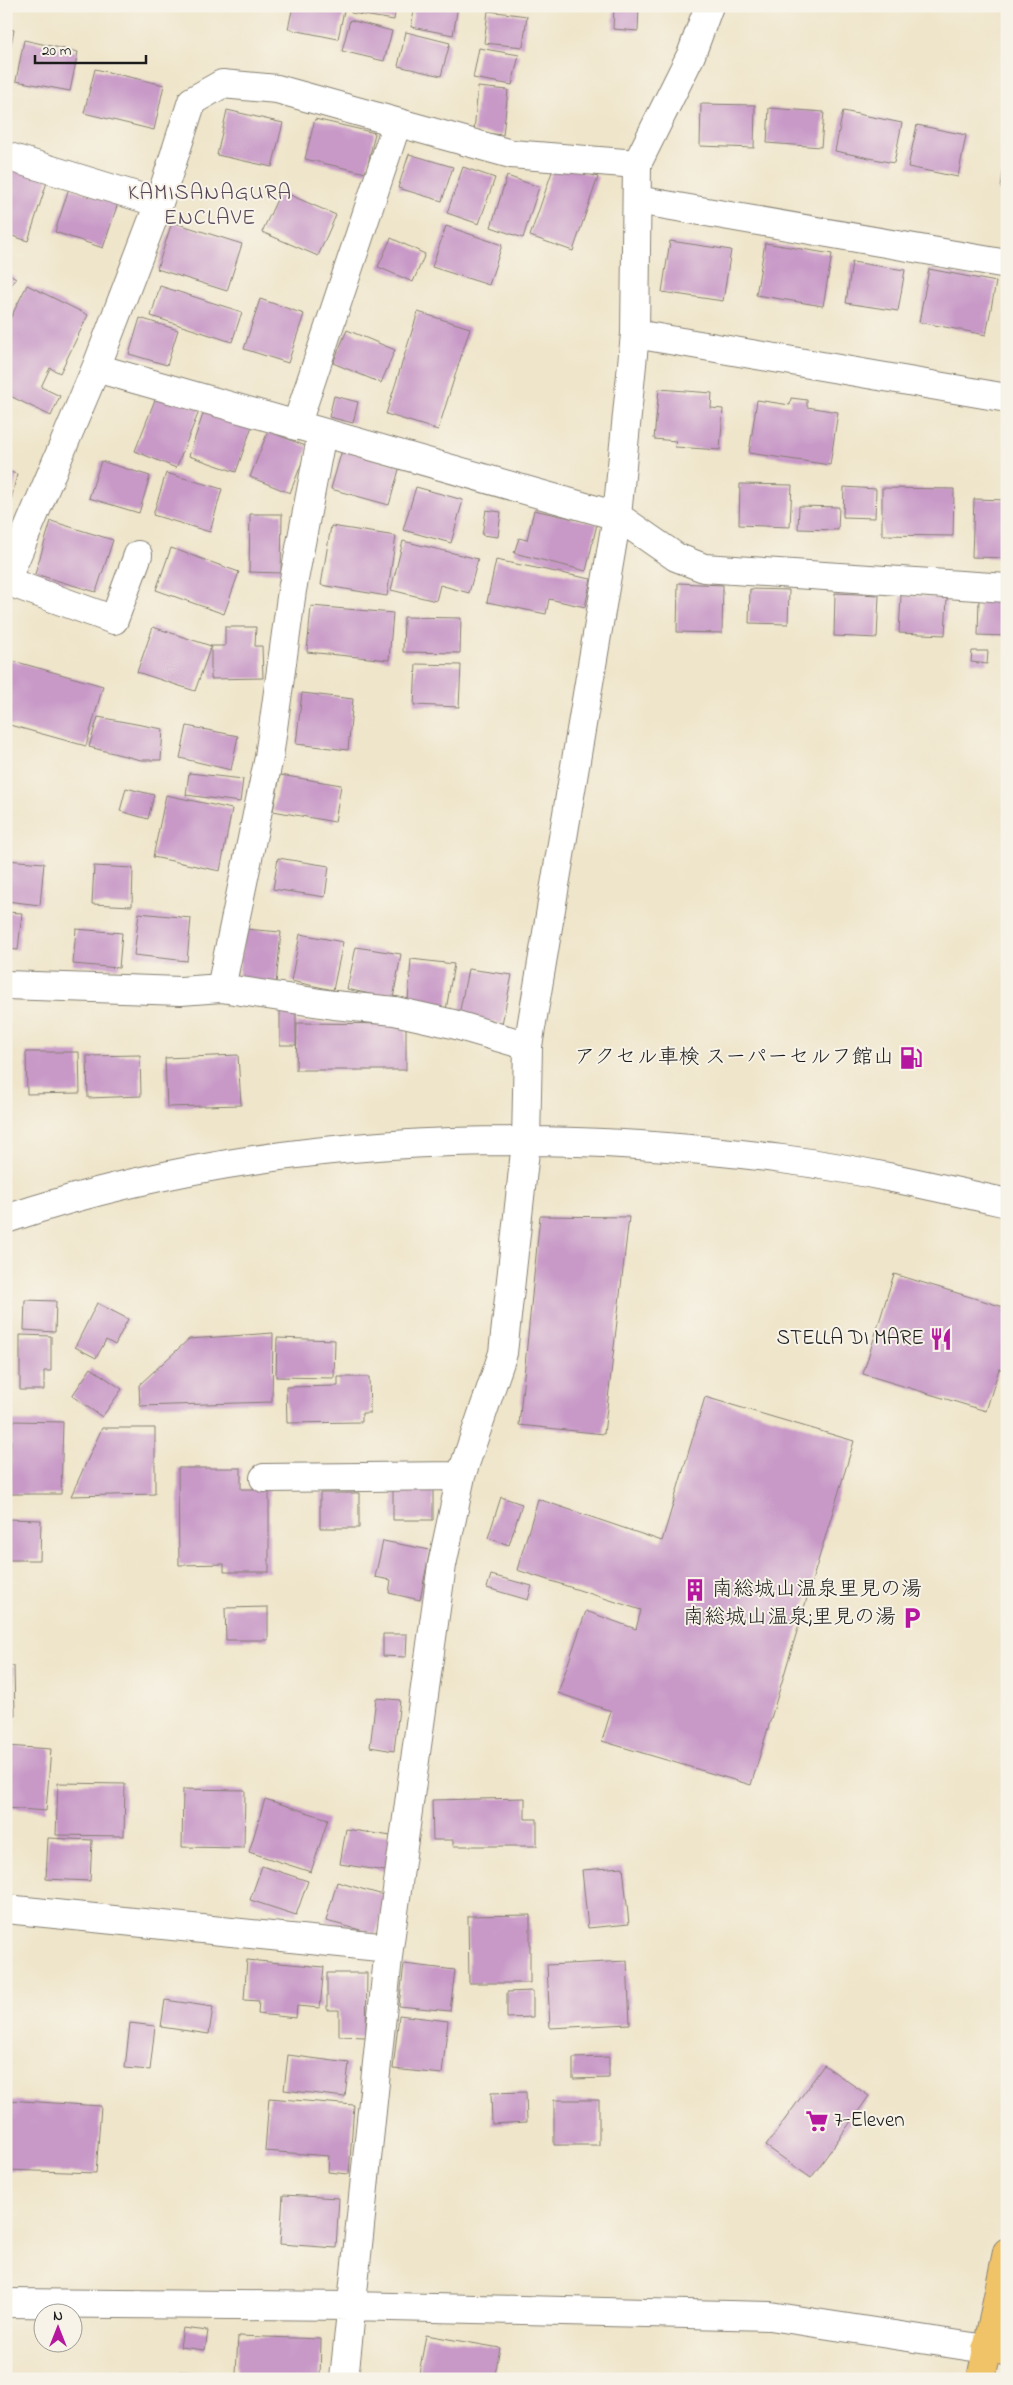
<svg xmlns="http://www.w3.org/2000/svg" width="1013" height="2385" font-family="'Indie Flower','Klee One',sans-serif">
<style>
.building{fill:#c899c7}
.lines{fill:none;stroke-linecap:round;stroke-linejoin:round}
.minor-casing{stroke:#868073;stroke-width:30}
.major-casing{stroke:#868073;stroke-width:30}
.highway-casing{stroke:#868073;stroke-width:30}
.minor{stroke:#fff;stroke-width:28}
.major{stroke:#f0c369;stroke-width:28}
.highway{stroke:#f0c369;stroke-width:28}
.labels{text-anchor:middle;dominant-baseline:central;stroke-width:4;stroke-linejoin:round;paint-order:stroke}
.poi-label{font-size:21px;fill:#1c1c1c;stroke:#f7f3e8;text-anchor:end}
.neighbourhood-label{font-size:22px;letter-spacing:1px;fill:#584858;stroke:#f7f3e8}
</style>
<rect width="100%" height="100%" fill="#f7f3e8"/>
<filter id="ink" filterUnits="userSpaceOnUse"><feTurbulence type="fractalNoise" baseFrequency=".02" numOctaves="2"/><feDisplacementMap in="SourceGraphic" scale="10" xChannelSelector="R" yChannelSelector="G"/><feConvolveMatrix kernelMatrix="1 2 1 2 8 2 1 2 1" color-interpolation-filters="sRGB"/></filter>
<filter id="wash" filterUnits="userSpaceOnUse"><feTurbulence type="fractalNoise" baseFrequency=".0096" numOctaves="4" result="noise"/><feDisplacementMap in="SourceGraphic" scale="20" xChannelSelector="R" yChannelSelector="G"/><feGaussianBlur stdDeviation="1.12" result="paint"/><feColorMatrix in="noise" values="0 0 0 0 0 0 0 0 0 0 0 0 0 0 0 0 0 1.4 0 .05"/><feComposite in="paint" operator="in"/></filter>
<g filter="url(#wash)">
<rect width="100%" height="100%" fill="#efe5ca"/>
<g id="blocks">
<path class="building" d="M293 6H345L338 39 288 29Z
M352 6H396L394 20 351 13Z
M415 6H458L453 35 411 27Z
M614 6H639L638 31 613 29Z
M488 11 527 16 523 47 484 43Z
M350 20 392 31 384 61 342 51Z
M6 28 14 30 7 65H6Z
M406 32 450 43 441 76 398 66Z
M24 40 78 52 70 91 16 81Z
M479 48 519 55 512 85 473 78Z
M95 69 164 85 154 130 84 113Z
M478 87 508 90 503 135 474 132Z
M701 104 755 105 754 148 700 146Z
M769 108 824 112 821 147 767 143Z
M227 110 283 123 272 167 217 155Z
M843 111 902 123 894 163 835 151Z
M315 119 375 133 366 173 305 159Z
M917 125 966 135 958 177 908 167Z
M1005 152H1007V188H1001Z
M409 154 453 167 442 201 398 188Z
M555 163 598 177 573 251 530 236Z
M6 166 48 179 28 241 6 234Z
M463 167 495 178 479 224 447 213Z
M507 176 539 187 523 238 491 227Z
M69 188 118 203 103 248 55 232Z
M281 191 336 215 318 256 262 232Z
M172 222 242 244 227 291 157 269Z
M446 226 502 245 489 285 432 267Z
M391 238 425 254 413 282 378 267Z
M670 241 731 250 723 301 662 292Z
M765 243 832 254 823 306 756 295Z
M852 262 905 270 898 311 846 303Z
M929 269 996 282 986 335 919 322Z
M6 272 16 278 6 292Z
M27 285 88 315 60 373 50 368 41 387 60 396 51 416 6 394V327Z
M160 286 242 312 232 342 151 316Z
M260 299 304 314 288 363 244 349Z
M418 312 470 328 438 430 386 414Z
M140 318 178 330 167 365 129 354Z
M347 330 395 350 381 383 333 363Z
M659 389 712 393 711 408 723 409 720 450 675 447 676 441 654 439Z
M158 392 200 409 176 468 135 451Z
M334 396 358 402 353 423 329 417Z
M791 398 807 400V407L838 412 830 465 749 453 757 400 790 405Z
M205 408 253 423 236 472 189 456Z
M268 431 308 447 290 493 250 477Z
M342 450 400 466 389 505 331 489Z
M101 461 150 476 139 513 89 498Z
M6 471 17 474 7 518H6Z
M166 473 222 489 210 532 153 515Z
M740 484 792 485 790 527 739 525Z
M416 487 463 500 451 543 403 530Z
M844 487 876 489 875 518 843 517Z
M882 488 954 489 953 536 882 535Z
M974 499 1007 500V558L972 557Z
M799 506 839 507 838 530 798 529Z
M486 510 501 512 498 537 482 535Z
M534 510 597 524 586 571 514 553 519 538 527 540Z
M250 514H282L281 573 249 572Z
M51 521 113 540 96 592 35 574Z
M331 526 396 536 387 596 321 585Z
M403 541 478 559 469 593 440 585 436 601 391 590Z
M171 548 239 572 224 614 156 590Z
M496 560 591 579 585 607 549 599 546 614 487 602Z
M678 583 723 585 722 633 677 632Z
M750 589 789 590 788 624 749 623Z
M835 593 879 595 877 638 834 636Z
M901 595 947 598 945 635 899 633Z
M979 599H1007V636L978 635Z
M311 606 393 613 389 660 307 652Z
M404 617 461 618 460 653 403 652Z
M153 627 211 646 195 691 137 672Z
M225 627H256L255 646H262L263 678 211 679V646H225Z
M972 651H988L987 664 971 662Z
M6 659 103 686 86 746 6 724Z
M416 664 461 665 459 707 414 705Z
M302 693 353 699 348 750 296 744Z
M98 717 163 729 161 760H141L89 747Z
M187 726 238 736 231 770 180 758Z
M189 773 243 779 240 802 186 795Z
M280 775 341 785 335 822 273 811Z
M126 788 154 795 148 819 120 811Z
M166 795 232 809 220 871 153 857Z
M278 858 329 866 325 897 273 889Z
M6 860 44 863 40 905 6 901Z
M94 866 133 868 132 906 92 904Z
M6 912 22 913 18 950 6 949Z
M139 913 191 918 187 961 134 955Z
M76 929 122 933 119 968 73 964Z
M244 929 281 932 276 984 238 980Z
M300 934 343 942 333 990 291 981Z
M356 947 401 954 393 999 347 989Z
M411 959 454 964 446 1010 408 1001Z
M468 969 512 975 502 1024 459 1015Z
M280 1009H296V1045H280Z
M297 1023 406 1024V1070H296Z
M26 1052H79L80 1093 27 1094Z
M140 1055 141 1096 88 1098 87 1056Z
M238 1055 241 1105 167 1107 165 1058Z
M540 1216 629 1217 604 1434 519 1425Z
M894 1274 1007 1308V1371L999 1369 986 1411 863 1374Z
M25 1300 56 1301 55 1332 24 1330Z
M6 1302H11L8 1358H6Z
M97 1303 128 1319 115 1345 106 1340 96 1358 75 1347Z
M273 1333 272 1402 140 1406 139 1385 189 1339Z
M20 1335 51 1336V1371H44V1390H20Z
M277 1338 335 1340 334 1378 276 1377Z
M91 1368 122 1389 102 1417 72 1396Z
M338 1377H369L370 1413H362V1422L287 1423 286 1387 338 1386Z
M705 1397 854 1441 751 1785 602 1741 611 1711 558 1693 586 1611 636 1629 641 1610 517 1570 538 1499 662 1541Z
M11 1421 63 1422 61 1494H10Z
M102 1428H155V1494L71 1496Z
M178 1468H241V1489H269V1572H224V1564L179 1565Z
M393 1485H433V1520H393Z
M320 1493H359V1528H320Z
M501 1497 522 1504 509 1545 488 1538Z
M6 1519 41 1520 40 1560H6Z
M383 1541 430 1550 420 1600 389 1593 391 1580 375 1577Z
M491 1575 532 1586 528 1600 487 1588Z
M268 1607V1640H226L225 1608Z
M383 1634H407L406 1657 383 1656Z
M6 1666H14L15 1716H6Z
M376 1698 400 1700 394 1751 370 1747Z
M6 1746 51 1749 46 1811 6 1808Z
M58 1783 125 1784 124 1836 56 1835Z
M183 1789 245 1790 244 1848 182 1847Z
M525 1798V1819H537V1846H453V1840H433L432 1800Z
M265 1799 328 1819 311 1872 249 1852Z
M346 1829 391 1836 385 1871 340 1864Z
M48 1838 92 1840 90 1881 46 1879Z
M262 1866 308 1881 296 1915 250 1900Z
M623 1867 629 1924 588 1928 582 1870Z
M337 1882 387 1896 376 1934 326 1921Z
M530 1915V1983H469L468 1916Z
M247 1960 324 1967 320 2008 297 2006 296 2018 258 2014 259 2001 244 2000Z
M627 1961 630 2024 550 2028 547 1965Z
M404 1964 455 1970 450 2011 399 2006Z
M327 1973H367L366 2037 339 2036V2010H327Z
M533 1991V2017L507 2018V1992Z
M165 2000 213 2007 209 2034 161 2027Z
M399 2015 448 2021 442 2074 393 2069Z
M130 2023 155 2026 150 2070 125 2068Z
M288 2055 349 2063 345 2097 284 2090Z
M609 2057V2078L573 2079V2058Z
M824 2065 869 2096 811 2178 766 2146Z
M526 2092 527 2122 492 2124 491 2093Z
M269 2098 354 2105 349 2174 328 2172 329 2156 265 2151Z
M7 2100 101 2106 96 2173 6 2170Z
M554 2100H599V2145H554Z
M283 2195 339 2198 336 2248 280 2244Z
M183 2328 208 2331 205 2350 180 2347Z
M426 2335 500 2348 494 2379H418Z
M238 2336 321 2339 320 2379H252V2376L236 2374Z
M179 2373 217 2376 216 2379H178Z"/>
</g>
</g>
<g filter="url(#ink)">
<use href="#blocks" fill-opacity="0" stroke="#868073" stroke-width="1"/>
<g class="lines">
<defs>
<path id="minor" d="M6 156 159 203
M637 200 1007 264
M635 334 1007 398
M96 368 617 516 676 557 704 568 1007 588
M296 426 397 123
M6 581 96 368 159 203 192 101 222 84 277 89 511 154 637 164
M6 581 114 620 138 555
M6 985 181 991 221 988 334 1005 395 1011 453 1024 528 1046
M221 988 269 757 292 590 322 433
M6 1219C254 1136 524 1125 782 1159 858 1169 932 1186 1007 1203
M264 1478 461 1476
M6 1909 389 1948
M6 2303 351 2306 770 2316 986 2349
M344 2379 389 1948 442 1565 461 1476 503 1353 526 1142 528 1046 617 516 635 334 637 164 691 55 709 6"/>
<path id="major" d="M986 2349 1007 2351"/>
<path id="highway" d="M981 2379 1007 2252"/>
</defs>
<use href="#minor" class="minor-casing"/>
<use href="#major" class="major-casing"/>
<use href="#highway" class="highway-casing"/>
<use href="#minor" class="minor"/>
<use href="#major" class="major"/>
<use href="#highway" class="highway"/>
</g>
</g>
<defs>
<symbol id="fuel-bare" viewBox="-9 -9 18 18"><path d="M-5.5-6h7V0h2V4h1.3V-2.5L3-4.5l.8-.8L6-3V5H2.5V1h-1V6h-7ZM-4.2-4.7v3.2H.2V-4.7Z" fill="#b5179e" stroke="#f7f3e8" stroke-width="2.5" paint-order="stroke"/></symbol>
<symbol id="restaurant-bare" viewBox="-9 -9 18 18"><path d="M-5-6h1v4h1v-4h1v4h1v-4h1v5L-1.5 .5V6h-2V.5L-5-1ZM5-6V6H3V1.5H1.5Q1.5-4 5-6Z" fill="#b5179e" stroke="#f7f3e8" stroke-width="2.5" paint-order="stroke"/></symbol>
<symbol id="building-bare" viewBox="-9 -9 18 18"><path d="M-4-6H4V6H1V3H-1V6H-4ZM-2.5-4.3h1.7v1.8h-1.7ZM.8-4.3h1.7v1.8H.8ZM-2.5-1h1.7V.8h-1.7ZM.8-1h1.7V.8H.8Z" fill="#b5179e" stroke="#f7f3e8" stroke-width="2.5" paint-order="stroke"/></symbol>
<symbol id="parking-bare" viewBox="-9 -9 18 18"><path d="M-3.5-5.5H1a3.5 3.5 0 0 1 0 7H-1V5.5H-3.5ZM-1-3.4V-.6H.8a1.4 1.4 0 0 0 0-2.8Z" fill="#b5179e" stroke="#f7f3e8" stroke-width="2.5" paint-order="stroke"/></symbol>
<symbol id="supermarket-bare" viewBox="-9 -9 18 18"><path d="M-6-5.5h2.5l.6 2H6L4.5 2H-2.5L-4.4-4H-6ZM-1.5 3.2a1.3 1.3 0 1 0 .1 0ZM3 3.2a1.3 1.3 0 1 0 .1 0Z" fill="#b5179e" stroke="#f7f3e8" stroke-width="2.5" paint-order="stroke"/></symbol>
</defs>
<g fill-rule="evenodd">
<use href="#fuel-bare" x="895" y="1042" width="32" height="32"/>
<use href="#restaurant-bare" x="925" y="1323" width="32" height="32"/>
<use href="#building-bare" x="679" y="1574" width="32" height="32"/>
<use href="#parking-bare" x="896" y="1602" width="32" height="32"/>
<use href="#supermarket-bare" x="801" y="2105" width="32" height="32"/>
</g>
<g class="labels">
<g class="poi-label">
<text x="894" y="1058">アクセル車検 スーパーセルフ館山</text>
<text x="924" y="1339">STELLA DI MARE</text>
<text x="712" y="1590" text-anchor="start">南総城山温泉里見の湯</text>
<text x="896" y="1618">南総城山温泉;里見の湯</text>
<text x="834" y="2121" text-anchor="start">7-Eleven</text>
</g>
<g class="neighbourhood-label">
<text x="210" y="194">KAMISANAGURA<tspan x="210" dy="25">ENCLAVE</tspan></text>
</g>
</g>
<rect width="1013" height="2385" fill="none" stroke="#f7f3e8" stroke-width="25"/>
<g transform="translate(58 2328)"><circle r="24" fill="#f7f3e8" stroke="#9f9d96"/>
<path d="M0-4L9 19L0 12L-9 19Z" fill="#b5179e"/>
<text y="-8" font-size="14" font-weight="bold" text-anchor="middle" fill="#1c1c1c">N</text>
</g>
<path d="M35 55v8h111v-8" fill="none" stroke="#1c1c1c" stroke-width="2.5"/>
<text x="42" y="55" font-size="15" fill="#1c1c1c" stroke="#f7f3e8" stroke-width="4" paint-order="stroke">20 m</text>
</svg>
